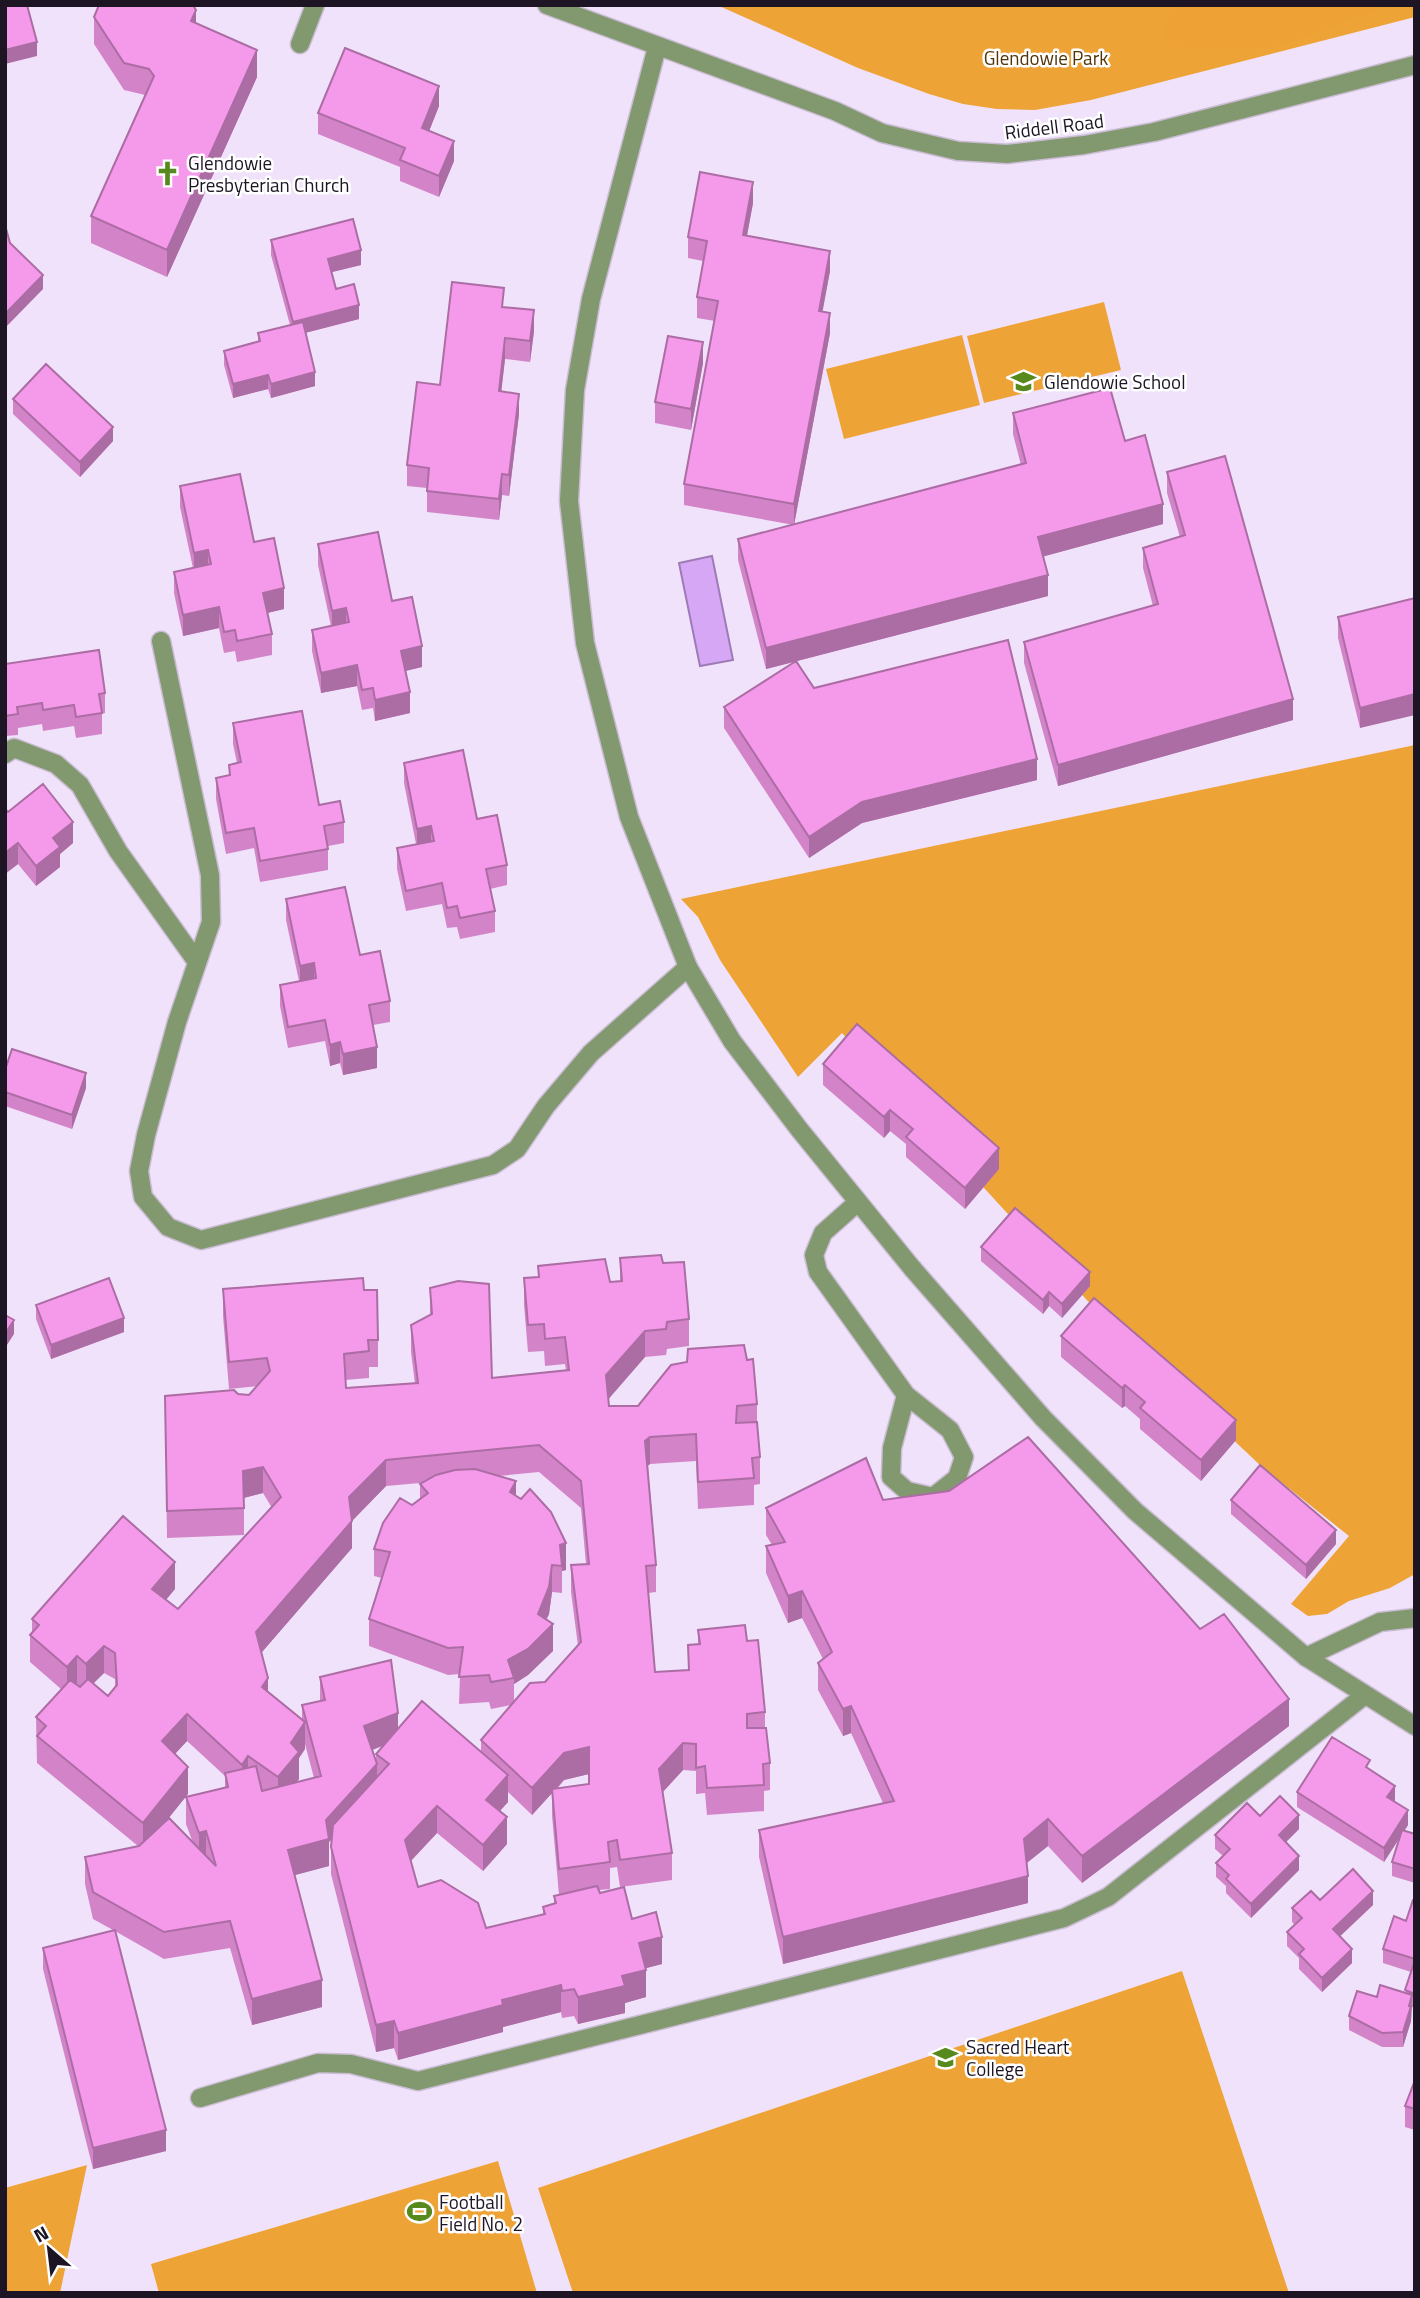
<svg xmlns="http://www.w3.org/2000/svg" width="1420" height="2298" font-family="'Titillium Web',sans-serif">
<style>
.green{fill:#eea337}
.forest{fill:#eea235}
.water{fill:#d6a7f5;stroke:#9e7bb6;stroke-width:2}
.lines{fill:none;stroke-linecap:round;stroke-linejoin:round}
.service-casing{stroke:#cabdd3;stroke-width:21}
.minor-casing{stroke:#cabdd3;stroke-width:21}
.tertiary-casing{stroke:#cabdd3;stroke-width:21}
.service{stroke:#82996f;stroke-width:18}
.minor{stroke:#82996f;stroke-width:18}
.tertiary{stroke:#82996f;stroke-width:18}
.wall{fill:#d384c9;fill-rule:evenodd}
.shaded-wall{fill:#ac6ca4}
.building{fill:#f59aea;stroke:#ac6ca4;stroke-width:2}
.labels{text-anchor:middle;dominant-baseline:central;stroke-width:5;stroke-linejoin:round;paint-order:stroke}
.park-label{font-size:19px;fill:#523407;stroke:#fff}
.street-label{font-size:19px;fill:#1d1523;stroke:#fff}
.poi-label{font-size:19px;fill:#1d1523;stroke:#fff;text-anchor:start}
</style>
<rect width="100%" height="100%" fill="#f0e2fa"/>
<path class="green" d="M717 5H1415V17L1091 100 1035 110 997 109 963 104 929 94 858 68Z
M1104 302 1121 370 984 403 967 336Z
M962 335 980 405 844 439 826 369Z
M1415 745V1574L1390 1588 1349 1601 1327 1614 1308 1616 1291 1604 1349 1536 1262 1467 1096 1310 842 1033 798 1077 720 960 698 917 681 899Z
M1182 1971 1289 2293H573L538 2188Z
M498 2161 537 2293H159L151 2264Z
M87 2165 60 2293H5V2188Z"/>
<path class="forest" d="M1181 5H1391L1278 46 1236 49 1167 45 1165 25Z"/>
<path class="water" d="M712 556 733 660 700 666 679 563Z"/>
<g class="lines">
<defs>
<path id="service" d="M300 44 315 5
M657 47 591 299 575 390 569 501 585 643 629 817 688 967 732 1041 799 1129 912 1268 1043 1418 1135 1511 1306 1657 1415 1726
M858 1202 823 1233 814 1255 818 1272 906 1395 950 1430 964 1457 957 1478 933 1497 907 1491 891 1477 892 1448 906 1395"/>
<path id="minor" d="M161 641 210 875 211 922 177 1022 146 1135 139 1171 143 1197 168 1227 201 1240 493 1165 517 1149 546 1106 591 1053 688 967
M5 754 14 748 56 764 80 785 118 851 197 962
M1306 1657 1380 1622 1415 1618
M200 2098 318 2063 351 2064 418 2081 1064 1918 1108 1897 1365 1695"/>
<path id="tertiary" d="M547 5 835 111 882 133 958 151 1007 154 1084 145 1154 132 1415 65"/>
</defs>
<use href="#service" class="service-casing"/>
<use href="#minor" class="minor-casing"/>
<use href="#tertiary" class="tertiary-casing"/>
<use href="#service" class="service"/>
<use href="#minor" class="minor"/>
<use href="#tertiary" class="tertiary"/>
</g>
<path class="wall" d="M94 17 196 24 257 77 167 277 91 243V216L145 95 124 90 94 44Z
M439 106 429 131 454 161 439 197 400 181V167L318 134V113Z
M753 203 747 236 830 271 822 311 830 333 794 525 1021 465 1013 434V413L1125 441 1163 524 1044 556 1048 596 797 661 814 688 1037 780 862 823 809 858 724 728V707L794 662 766 669 738 560V539L794 525 684 505V484L715 321 697 318V297L703 261 688 258V237Z
M271 240 361 265 332 272 336 289 359 319 305 333 315 386 271 398 268 389 233 398 224 365V351L258 342V333L290 325 271 255Z
M504 307 534 331 530 362 505 359 501 391 519 414 509 496 502 495 499 520 427 512V488L407 486V465L440 385Z
M703 363 691 430 655 423V402Z
M13 399 113 441 80 477 13 414Z
M1167 472 1293 720 1058 786 1024 663V642L1153 606 1143 568V548L1180 537 1167 493Z
M180 486 254 542 284 609 267 613 272 634V655L237 662 235 651 224 653 219 628 183 636 174 593V572L193 568 180 507Z
M318 544 392 601 422 667 405 671 410 713 375 721 373 708 362 710 357 686 321 693 312 651V630L331 626 318 565Z
M1415 598 1360 728 1338 638V617Z
M5 664 105 693V713L102 714V734L76 738 74 726 43 731 42 724 18 728V735L5 736Z
M233 723 319 805 344 822V843L328 846V870L260 882 254 848 226 854 216 799V778L229 776V765L237 763 233 744Z
M404 763 477 819 507 865V885L490 889 495 911V932L460 939 457 927 447 928 442 904 406 911 397 869V848L416 844 404 783Z
M5 809 8 812 73 843 60 854V867L36 886 18 864 5 874Z
M286 899 360 955 390 1001V1022L373 1025 377 1068 343 1075 340 1063 330 1066 325 1041 288 1048 280 1006V985L299 981 286 920Z
M823 1064 999 1169 965 1209 906 1157V1144L890 1131 884 1138 823 1085Z
M5 1070 86 1088 72 1129 5 1106Z
M981 1247 1090 1286 1062 1318 1049 1306 1043 1314 981 1261Z
M620 1258 663 1263 689 1319V1346L667 1349 666 1355 645 1357 608 1399 609 1406H638L747 1360 757 1404V1424L760 1457V1484L754 1485V1505L698 1509 696 1461 650 1464 648 1466 656 1565V1592L648 1593 655 1672 688 1670V1645L698 1644V1630L747 1641 765 1712V1728L770 1763V1790L764 1791V1811L707 1815 705 1793 696 1794V1771L683 1770 663 1792 672 1853V1880L620 1887 617 1867 610 1868V1889L599 1890 600 1893 632 1919 662 1964 646 1968V1997L625 2003V2013L578 2024 574 2016 562 2018 561 2012 503 2027V2032L398 2060 394 2048 376 2052 331 1874V1840L329 1842V1866L294 1875 322 2007 252 2025 230 1948 164 1959 115 1931 166 2151 93 2169 43 1969V1948L113 1930 93 1919 85 1884V1857L138 1846 37 1763 36 1717 61 1689 30 1662V1635L32 1633V1619L175 1589 166 1600 178 1609 272 1508 263 1493 244 1498V1535L167 1538 165 1396 238 1394 249 1395 258 1386 229 1389 223 1316V1289L364 1290 378 1340V1367H369V1378L345 1380 346 1388 415 1384 411 1352V1325L430 1315V1288L492 1378 566 1370 565 1364 545 1366 544 1351 528 1352 524 1305V1278L538 1277V1266L610 1282 620 1281ZM539 1472 581 1508 586 1564 571 1565V1592L578 1646 545 1682 514 1702V1684L528 1675 553 1651 546 1620 549 1614 552 1592 562 1593V1571L566 1570 516 1496 499 1476ZM420 1483V1500L412 1505 374 1549V1576L382 1578 369 1619V1646L448 1675 460 1674 459 1704 489 1702 491 1709 511 1705 481 1740V1751L398 1729 320 1677V1701L302 1705V1720L268 1692 261 1653 352 1548V1521L386 1486ZM104 1673 115 1679V1687L108 1696 93 1683ZM187 1741 225 1776V1787L186 1797V1824L193 1843 165 1822 188 1794 175 1754ZM305 1744 314 1778 296 1783 299 1779V1758L305 1749ZM384 1745 376 1754V1762L372 1750ZM589 1774V1784L557 1789 564 1780ZM508 1792 532 1815 552 1793V1816L559 1895 554 1896V1904L543 1907V1915L486 1928 418 1887 411 1861 437 1833 483 1871 507 1844 499 1811 508 1802Z
M36 1305 124 1332 51 1359 36 1319Z
M1061 1336 1236 1440 1201 1481 1140 1429V1419L1125 1406 1122 1408 1061 1357Z
M883 1500 1200 1629 1289 1726 1082 1883 1048 1846 1027 1863 1028 1903 783 1964 759 1857V1830L883 1803 851 1733 843 1736 818 1690V1663L823 1659 802 1618 788 1623 766 1573V1546L772 1545 766 1535V1508Z
M1231 1500 1336 1544 1306 1579 1231 1514Z
M1370 1770 1395 1800 1394 1801 1408 1825 1404 1831 1415 1834V1883L1392 1876V1862L1400 1837 1384 1862 1297 1807V1792Z
M1260 1816 1299 1829 1286 1842 1299 1870 1251 1918 1226 1893V1886L1216 1877V1863L1223 1856 1215 1849V1835Z
M1320 1900 1373 1905 1340 1936 1352 1963 1322 1992 1299 1969V1958L1287 1946V1932L1295 1925 1292 1922V1908Z
M1415 1900V2008L1412 2007 1411 2021 1403 2047H1382L1349 2030V2016L1377 1997 1405 1993 1411 1972 1383 1963V1949L1406 1921Z
M1415 2080V2130L1405 2127V2106Z"/>
<path class="shaded-wall" d="M196 10V37L191 21Z
M37 42V56L5 64V50Z
M257 50V77L167 277V250Z
M439 86V106L422 149V128Z
M454 141V161L439 197V176Z
M753 182V203L743 256V235Z
M361 250V265L328 273V259Z
M830 251V271L819 331V311Z
M43 275V289L5 328V314Z
M359 305V319L293 336V322Z
M534 310V331L530 362V341Z
M830 313V333L794 525V504Z
M505 338V359L499 412V391Z
M703 342V363L691 430V409Z
M315 372V386L271 398V384Z
M268 375V389L233 398V384Z
M519 394V414L509 496V475Z
M113 427V441L80 477V462Z
M502 474V495L499 520V499Z
M1163 504V524L1038 558V537Z
M208 550V571L194 574V553Z
M1048 575V596L766 669V648Z
M284 588V609L263 614V593Z
M219 607V628L183 636V615Z
M346 608V629L332 632V611Z
M422 646V667L401 672V651Z
M357 665V686L321 693V673Z
M410 692V713L375 721V700Z
M1415 694V715L1360 728V708Z
M1293 699V720L1058 786V765Z
M1037 759V780L862 823 809 858V837L862 802Z
M73 822V843L60 854V867L36 886V866L53 838Z
M431 826V847L417 850V829Z
M18 843V864L5 874V853Z
M314 963V983L300 986V966Z
M340 1042V1063L330 1066V1045Z
M377 1047V1068L343 1075V1054Z
M86 1073V1088L72 1129V1115Z
M890 1110V1131L884 1138V1117Z
M999 1148V1169L965 1209V1188Z
M1090 1272V1286L1062 1318V1304Z
M1049 1292V1306L1043 1314V1300Z
M124 1318V1332L51 1359V1345Z
M14 1320V1334L5 1348V1334Z
M645 1331V1357L606 1402V1375Z
M1125 1385V1406L1122 1408V1388Z
M1236 1420V1440L1201 1481V1460Z
M650 1437V1464L645 1467V1441Z
M386 1460V1486L352 1521V1548L256 1659V1632L349 1497Z
M263 1467V1493L243 1498V1471Z
M516 1481V1507L510 1492Z
M1336 1530V1544L1306 1579V1565Z
M566 1543V1570L562 1571 560 1545Z
M175 1562V1589L152 1616V1589Z
M552 1565V1592L549 1614 538 1638 553 1624V1651L528 1675 514 1684V1678L508 1660 538 1614Z
M802 1591V1618L788 1623V1596Z
M104 1646V1673L86 1691V1664Z
M77 1656V1683L67 1694V1667Z
M268 1678V1705L262 1687Z
M1289 1699V1726L1082 1883V1856Z
M851 1706V1733L843 1736V1709Z
M398 1713V1740L364 1753V1726Z
M187 1714V1741L162 1768V1741Z
M305 1722V1749L299 1758V1779L278 1804V1777L291 1743Z
M683 1743V1770L659 1796V1769Z
M589 1747V1774L564 1780 532 1815V1788L564 1753Z
M248 1756V1783L242 1792V1765Z
M377 1764V1790L329 1842V1866L288 1877V1850L326 1820Z
M188 1767V1794L143 1850V1823Z
M508 1775V1802L486 1827V1800Z
M1395 1786V1800L1387 1811V1797Z
M437 1806V1833L405 1867V1840Z
M1408 1810V1825L1384 1862V1848Z
M1299 1815V1829L1279 1849V1835Z
M507 1817V1844L483 1871V1845Z
M1048 1819V1846L1024 1865V1839Z
M206 1831V1858L199 1860V1833Z
M1299 1856V1870L1251 1918V1904Z
M1028 1876V1903L783 1964V1937Z
M1373 1891V1905L1333 1943V1929Z
M662 1937V1964L639 1970V1943Z
M1352 1949V1963L1322 1992V1978Z
M646 1970V1997L625 2003V2013L578 2024V1997L622 1976Z
M322 1980V2007L252 2025V1999Z
M561 1985V2012L503 2027V2032L398 2060V2033L502 2000Z
M1412 1995 1411 2021 1403 2047V2032Z
M394 2021V2048L376 2052V2025Z
M166 2130V2151L93 2169V2148Z"/>
<path class="building" d="M5 5H27L37 42 5 50Z
M99 5H193L196 10 191 21 257 50 167 250 91 216 154 76 149 69 124 63 94 17Z
M345 48 439 86 422 128 454 141 439 176 400 160 405 148 318 113Z
M700 172 753 182 743 235 830 251 819 311 830 313 794 504 684 484 718 301 697 297 707 241 688 237Z
M353 219 361 250 328 259 336 289 354 284 359 305 293 322 271 240Z
M5 225 10 243 43 275 5 314Z
M452 282 504 288 502 307 534 310 530 341 505 338 499 391 519 394 509 475 502 474 499 499 427 491 429 468 407 465 417 382 440 385Z
M303 322 315 372 271 384 268 375 233 384 224 351 260 341 258 333Z
M668 336 703 342 691 409 655 402Z
M46 364 113 427 80 462 13 399Z
M1110 388 1125 441 1145 435 1163 504 1038 537 1048 575 766 648 738 539 1026 463 1013 413Z
M1225 456 1293 699 1058 765 1024 642 1158 604 1143 548 1185 535 1167 472Z
M240 474 254 542 274 538 284 588 263 593 272 634 237 641 235 630 224 632 219 607 183 615 174 572 211 564 208 550 194 553 180 486Z
M378 532 392 601 412 597 422 646 401 651 410 692 375 700 373 688 362 690 357 665 321 673 312 630 349 622 346 608 332 611 318 544Z
M1415 598V694L1360 708 1338 617Z
M1008 640 1037 759 862 802 809 837 724 707 796 661 814 688Z
M99 650 105 693 99 694 102 713 76 717 74 705 43 710 42 703 17 707 18 714 5 716V664Z
M302 711 319 805 340 801 344 822 324 826 328 849 260 861 254 828 226 833 216 778 230 775 229 765 241 762 233 723Z
M463 750 477 819 497 815 507 865 486 869 495 911 460 918 457 906 447 908 442 883 406 891 397 848 434 841 431 826 417 829 404 763Z
M43 784 73 822 53 838 60 847 36 866 18 843 5 853V809L8 812Z
M345 887 360 955 380 951 390 1001 369 1005 377 1047 343 1054 340 1042 330 1045 325 1020 288 1027 280 985 316 978 314 963 300 966 286 899Z
M857 1024 999 1148 965 1188 906 1137 913 1129 890 1110 884 1117 823 1064Z
M12 1049 86 1073 72 1115 5 1092V1070Z
M1015 1208 1090 1272 1062 1304 1049 1292 1043 1300 981 1247Z
M661 1255 663 1263 684 1262 689 1319 667 1322 666 1329 645 1331 606 1375 609 1406H638L671 1365 687 1362 688 1349 744 1345 747 1360 753 1359 757 1404 737 1406 736 1423 757 1422 760 1457 752 1458 754 1478 698 1482 696 1434 650 1437 645 1441 656 1565 646 1566 655 1672 689 1670 688 1645 700 1644 698 1630 745 1625 747 1641 758 1640 765 1712 747 1714V1728H766L770 1763 763 1764 764 1785 707 1788 705 1766 696 1768V1744L683 1743 659 1769 672 1853 620 1860 617 1840 608 1842 610 1862 559 1869 552 1789 589 1784V1747L564 1753 532 1788 481 1740 530 1683 545 1682 581 1642 571 1565 589 1564 581 1481 539 1445 386 1460 349 1497 352 1521 256 1632 268 1678 262 1687 305 1722 291 1743 299 1752 278 1777 248 1756 242 1765 187 1714 162 1741 188 1767 143 1823 37 1736 46 1726 36 1717 70 1680 80 1687 88 1679 108 1696 117 1685 115 1653 104 1646 86 1664 77 1656 67 1667 30 1635 39 1625 32 1619 123 1516 175 1562 152 1589 178 1609 281 1497 263 1467 243 1471 244 1508 167 1511 165 1396 234 1390 238 1394 249 1395 270 1371 267 1358 229 1362 223 1289 363 1278 364 1290H377L378 1340H368L369 1351 344 1354 346 1388 418 1383 411 1325 432 1314 430 1288 458 1281 489 1284 492 1378 569 1370 565 1337 545 1339 544 1324 528 1325 524 1278 539 1277 538 1266 605 1259 610 1282 622 1281 620 1258Z
M109 1278 124 1318 51 1345 36 1305Z
M1094 1298 1236 1420 1201 1460 1140 1408 1145 1402 1125 1385 1122 1388 1061 1336Z
M5 1315 14 1320 5 1334Z
M1028 1437 1200 1629 1224 1614 1289 1699 1082 1856 1048 1819 1024 1839 1028 1876 783 1937 759 1830 894 1801 851 1706 843 1709 818 1663 832 1652 802 1591 788 1596 766 1546 785 1542 766 1508 866 1458 883 1500 949 1491Z
M1260 1465 1336 1530 1306 1565 1231 1500Z
M475 1469 516 1481 510 1492 521 1499 530 1489 551 1512 566 1543 560 1545 562 1566 552 1565 549 1587 538 1614 553 1624 528 1649 508 1660 514 1678 491 1682 489 1675 459 1677 463 1647 448 1648 369 1619 390 1552 374 1549 383 1523 400 1498 412 1505 428 1493 420 1484 436 1475 455 1470Z
M391 1660 398 1713 364 1726 377 1764 326 1820 329 1839 288 1850 322 1980 252 1999 230 1921 164 1932 93 1892 85 1857 139 1846 169 1818 216 1866 206 1831 199 1833 186 1797 228 1787 225 1773 256 1766 262 1791 321 1776 302 1705 325 1700 320 1677Z
M422 1701 508 1775 486 1800 507 1817 483 1845 437 1806 405 1840 418 1887 441 1880 478 1903 486 1928 545 1914 543 1907 556 1903 554 1896 597 1886 600 1893 624 1887 632 1919 656 1912 662 1937 639 1943 646 1970 622 1976 625 1986 578 1997 574 1989 562 1991 561 1985 502 2000 503 2005 398 2033 394 2021 376 2025 331 1847 333 1825 389 1764 376 1754Z
M1332 1737 1370 1760 1366 1767 1395 1786 1387 1797 1408 1810 1384 1848 1297 1792Z
M1280 1796 1299 1815 1279 1835 1299 1856 1251 1904 1226 1879 1229 1875 1216 1863 1230 1849 1215 1835 1247 1803 1260 1816Z
M1402 1830 1415 1834V1869L1392 1862Z
M1353 1869 1373 1891 1333 1929 1352 1949 1322 1978 1299 1954 1304 1949 1287 1932 1302 1918 1292 1908 1311 1891 1320 1900Z
M1413 1900H1415V1959L1383 1949 1394 1916 1406 1921Z
M115 1930 166 2130 93 2148 43 1948Z
M1415 1960V1994L1405 1990Z
M1380 1985 1412 1995 1409 2006H1411L1403 2032 1382 2033 1349 2016 1357 1991 1377 1997Z
M1415 2080V2109L1405 2106Z"/>
<defs>
<symbol id="church-bare" viewBox="-9 -9 18 18"><path d="M-1.2-6h2.4v3.5h3.3v2.4h-3.3V6h-2.4V-.1h-3.3v-2.4h3.3Z" fill="#58891d" stroke="#fff" stroke-width="2.5" paint-order="stroke"/></symbol>
<symbol id="school-bare" viewBox="-9 -9 18 18"><path d="M0-5L7-2L0 1L-7-2ZM-4 1L0 2.5L4 1V4Q0 6-4 4Z" fill="#58891d" stroke="#fff" stroke-width="2.5" paint-order="stroke"/></symbol>
<symbol id="stadium-bare" viewBox="-9 -9 18 18"><path d="M0-5a6.5 5 0 1 0 0 10a6.5 5 0 1 0 0-10ZM-3.5-1.8h7v3.6h-7Z" fill="#58891d" stroke="#fff" stroke-width="2.5" paint-order="stroke"/></symbol>
</defs>
<g fill-rule="evenodd">
<use href="#church-bare" x="150" y="156" width="35" height="35"/>
<use href="#school-bare" x="1006" y="364" width="35" height="35"/>
<use href="#school-bare" x="928" y="2040" width="35" height="35"/>
<use href="#stadium-bare" x="402" y="2194" width="35" height="35"/>
</g>
<g class="labels">
<g class="park-label">
<text x="1046" y="57">Glendowie Park</text>
</g>
<g class="street-label">
<text transform="translate(1054 126) rotate(-7)">Riddell Road</text>
</g>
<g class="poi-label">
<text x="188" y="162">Glendowie<tspan x="188" dy="22">Presbyterian Church</tspan></text>
<text x="1044" y="381">Glendowie School</text>
<text x="966" y="2046">Sacred Heart<tspan x="966" dy="22">College</tspan></text>
<text x="439" y="2201">Football<tspan x="439" dy="22">Field No. 2</tspan></text>
</g>
</g>
<rect width="1420" height="2298" fill="none" stroke="#1d1523" stroke-width="14"/>
<g transform="translate(49 2249) rotate(332)" stroke="#ffffff" stroke-width="5" paint-order="stroke">
<path d="M0-5L12 26L0 18L-12 26Z" fill="#1d1523"/>
<text y="-10" font-size="19" font-weight="bold" text-anchor="middle" fill="#1d1523">N</text>
</g>
</svg>
